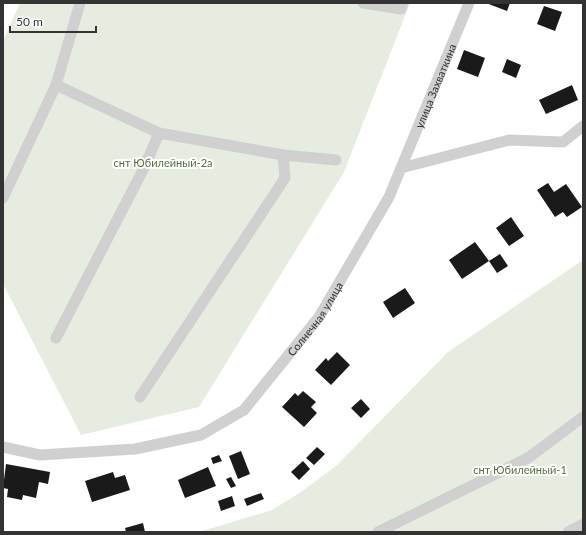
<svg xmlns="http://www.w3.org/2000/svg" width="586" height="535" font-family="Lato,sans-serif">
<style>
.green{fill:#e6ecdf}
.building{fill:#1a1a1a}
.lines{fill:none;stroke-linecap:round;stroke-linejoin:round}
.minor{stroke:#d0d0d0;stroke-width:11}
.labels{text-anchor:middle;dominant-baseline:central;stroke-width:4;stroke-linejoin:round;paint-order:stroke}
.street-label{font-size:11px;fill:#333;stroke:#fff}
.park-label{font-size:11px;fill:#56703f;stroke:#fff}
</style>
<rect width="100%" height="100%" fill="#fff"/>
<path class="green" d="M20 3H410L344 172 199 407 81 435 3 284V41Z
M583 260V532H199L272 510 301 492 336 466 448 352Z"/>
<path class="building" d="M486 3H510L507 11Z
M544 6 562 12 555 31 537 24Z
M464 50 485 58 478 77 457 69Z
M507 59 521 65 516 78 502 72Z
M572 85 578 100 546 114 539 100Z
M548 183 554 192 566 184 582 207 567 217 563 212 555 217 537 190Z
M511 217 524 236 509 246 496 228Z
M475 242 489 261 462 279 449 260Z
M500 254 508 266 497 273 489 261Z
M405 288 415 303 393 318 383 302Z
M337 352 350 365 331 385 315 370 326 358 328 361Z
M303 391 316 402 311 407 317 413 304 427 282 407 295 393 298 396Z
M361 399 370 409 361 418 351 408Z
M317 447 325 454 314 465 306 458Z
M241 451 250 474 238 479 229 456Z
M219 455 222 461 213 464 211 458Z
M303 461 310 469 299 480 291 472Z
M6 464 50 472 48 484 39 482 36 498 23 495 22 500 7 497 8 489 3 488Z
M208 467 216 486 185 498 178 480Z
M113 472 115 478 125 475 130 490 92 502 85 481Z
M231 477 236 486 231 488 226 479Z
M261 493 264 499 247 506 244 499Z
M232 496 235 506 221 511 218 501Z
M143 523 145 532H126L125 528Z"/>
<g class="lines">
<g class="minor">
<path d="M363 3 401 9 403 3"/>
<path d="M56 85 159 133 283 155 336 160"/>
<path d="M401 168 509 140 563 142 583 126"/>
<path d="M3 198 56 85 80 3"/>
<path d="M56 338 144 168 159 133"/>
<path d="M140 397 285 178 283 155"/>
<path id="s1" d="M3 447 40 455 135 449 201 435 244 410 319 317 389 197 469 3"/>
<path d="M378 532 528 458 583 417"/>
<path d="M568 532 583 524"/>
</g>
</g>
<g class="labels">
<g class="street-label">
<text stroke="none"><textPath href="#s1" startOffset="629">улица Захваткина</textPath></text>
<text stroke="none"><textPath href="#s1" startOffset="366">Солнечная улица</textPath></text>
</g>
<g class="park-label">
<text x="163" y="162">снт Юбилейный-2а</text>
<text x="520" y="469">снт Юбилейный-1</text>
</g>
</g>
<rect width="586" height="535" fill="none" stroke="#333333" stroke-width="8"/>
<path d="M10 26v6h86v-6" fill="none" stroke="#333333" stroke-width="2"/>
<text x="16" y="26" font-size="12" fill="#333333" stroke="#ffffff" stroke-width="3" paint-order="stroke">50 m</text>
</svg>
